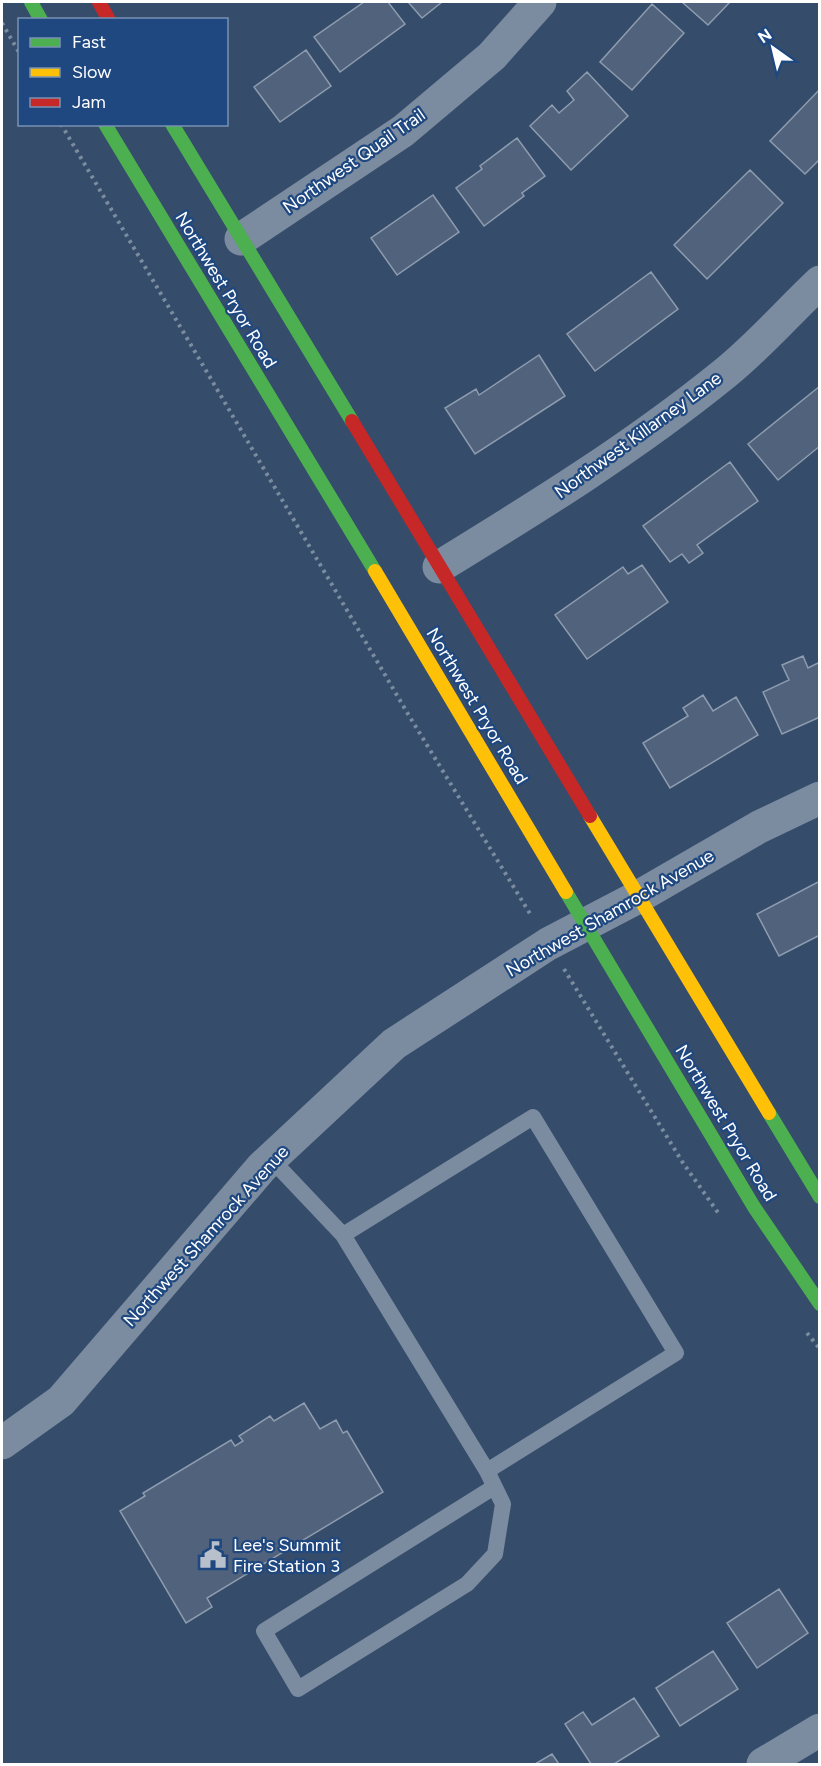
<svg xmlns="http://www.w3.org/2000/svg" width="821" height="1766" font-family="Figtree,sans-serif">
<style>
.building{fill:#51637c;stroke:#8e9caf;stroke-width:1.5}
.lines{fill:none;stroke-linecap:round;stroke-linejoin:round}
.path{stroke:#7b8ca0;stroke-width:4;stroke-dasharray:3 4.5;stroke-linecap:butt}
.lane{stroke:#7b8ca0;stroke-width:16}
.street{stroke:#7b8ca0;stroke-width:33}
.fast{stroke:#4caf50;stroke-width:14}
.slow{stroke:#ffc107;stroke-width:14}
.jam{stroke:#c62828;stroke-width:14}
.labels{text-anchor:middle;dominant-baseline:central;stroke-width:4.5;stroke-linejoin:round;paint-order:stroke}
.street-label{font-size:18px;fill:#fff;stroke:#1f4880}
.poi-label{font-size:18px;fill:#fff;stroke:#1f4880;text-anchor:start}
</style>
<rect width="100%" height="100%" fill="#354c6a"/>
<path class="building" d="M364 2H388L405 24 340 72 314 37Z
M408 2H442L422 18Z
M682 2H730L708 25Z
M652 4 684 33 632 90 600 62Z
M306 50 331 86 280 122 254 87Z
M587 72 628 116 571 170 530 126 552 105 559 113 574 100 567 91Z
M820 89V159L805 174 770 141Z
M517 138 545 176 522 193 524 196 484 226 456 188 482 169 480 166Z
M750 170 783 203 707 279 674 245Z
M433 195 459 232 397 275 371 238Z
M651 272 678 309 595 371 567 334Z
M539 355 565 396 475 454 445 408 476 389 479 395Z
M820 386V446L778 480 748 444Z
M730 462 758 501 697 545 703 553 689 563 682 554 670 562 643 526Z
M642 565 668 602 587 659 555 615 623 567 628 574Z
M803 656 808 668 820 662V717L782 734 763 692 789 680 782 665Z
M703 695 713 711 736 697 758 735 670 788 643 743 688 716 683 708Z
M820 881V935L779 956 757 914Z
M304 1403 320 1429 336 1420 343 1433 347 1431 383 1492 207 1598 212 1607 186 1623 120 1511 145 1496 143 1493 231 1440 235 1446 243 1441 239 1436 270 1416 274 1421Z
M779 1589 808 1633 757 1668 727 1623Z
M713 1651 738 1689 680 1726 656 1688Z
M634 1698 659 1736 614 1764H591L565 1724 583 1712 592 1725Z
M552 1754 559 1764H535Z"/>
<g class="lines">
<path class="path" d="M2 23 20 54
M61 124 408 714 532 917
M564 969 683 1163 719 1214
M807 1333 820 1349"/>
<path class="lane" d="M271 1159 343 1235 487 1471 503 1504 495 1554 467 1584 298 1689 264 1631 494 1487
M343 1235 533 1117 676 1353 487 1471"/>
<path class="street" d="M241 239 403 131 492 56 540 2
M439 567C537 507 634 447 724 374 758 347 788 312 820 282
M2 1443 61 1401 262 1167 394 1044 548 944 638 897 759 827 820 798
M763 1764 820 1730"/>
<path class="fast" d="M31 2 41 20
M105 124 375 571
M172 124 352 421
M566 892 754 1207 820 1304
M769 1113 820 1197"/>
<path class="slow" d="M375 571 566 892
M590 816 769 1113"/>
<path class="jam" d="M99 2 109 20
M352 421 590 816"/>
</g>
<defs>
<symbol id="civic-bare" viewBox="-9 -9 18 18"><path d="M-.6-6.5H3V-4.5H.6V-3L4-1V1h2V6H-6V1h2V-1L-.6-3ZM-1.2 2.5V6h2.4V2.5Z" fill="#b8c0cb" stroke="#1f4880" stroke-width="2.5" paint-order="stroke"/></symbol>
</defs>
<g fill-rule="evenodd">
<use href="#civic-bare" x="194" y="1536" width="38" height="38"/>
</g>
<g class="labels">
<g class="street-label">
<text transform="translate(354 161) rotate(-35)">Northwest Quail Trail</text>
<text transform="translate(226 290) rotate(59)">Northwest Pryor Road</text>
<text transform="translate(638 435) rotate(-36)">Northwest Killarney Lane</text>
<text transform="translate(477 706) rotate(59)">Northwest Pryor Road</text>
<text transform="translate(610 913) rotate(-30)">Northwest Shamrock Avenue</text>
<text transform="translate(726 1123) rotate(59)">Northwest Pryor Road</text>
<text transform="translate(206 1236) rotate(-48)">Northwest Shamrock Avenue</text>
</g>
<g class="poi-label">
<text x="233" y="1545">Lee's Summit<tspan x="233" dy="21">Fire Station 3</tspan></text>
</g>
</g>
<rect width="821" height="1766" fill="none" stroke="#ffffff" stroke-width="6"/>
<rect x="18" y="18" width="210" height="108" fill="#1f4880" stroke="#7991b3" stroke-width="1.5"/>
<rect x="30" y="38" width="30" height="9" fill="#4caf50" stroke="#7991b3" stroke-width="1.5"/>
<text x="72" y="48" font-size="18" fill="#ffffff">Fast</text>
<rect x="30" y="68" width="30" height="9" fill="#ffc107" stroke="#7991b3" stroke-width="1.5"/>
<text x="72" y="78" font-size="18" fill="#ffffff">Slow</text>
<rect x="30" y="98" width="30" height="9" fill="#c62828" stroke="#7991b3" stroke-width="1.5"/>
<text x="72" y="108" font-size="18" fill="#ffffff">Jam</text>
<g transform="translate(773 48) rotate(326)" stroke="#1f4880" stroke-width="4.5" paint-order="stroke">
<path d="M0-4.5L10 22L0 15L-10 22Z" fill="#ffffff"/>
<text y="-9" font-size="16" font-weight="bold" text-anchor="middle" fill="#ffffff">N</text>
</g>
</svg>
